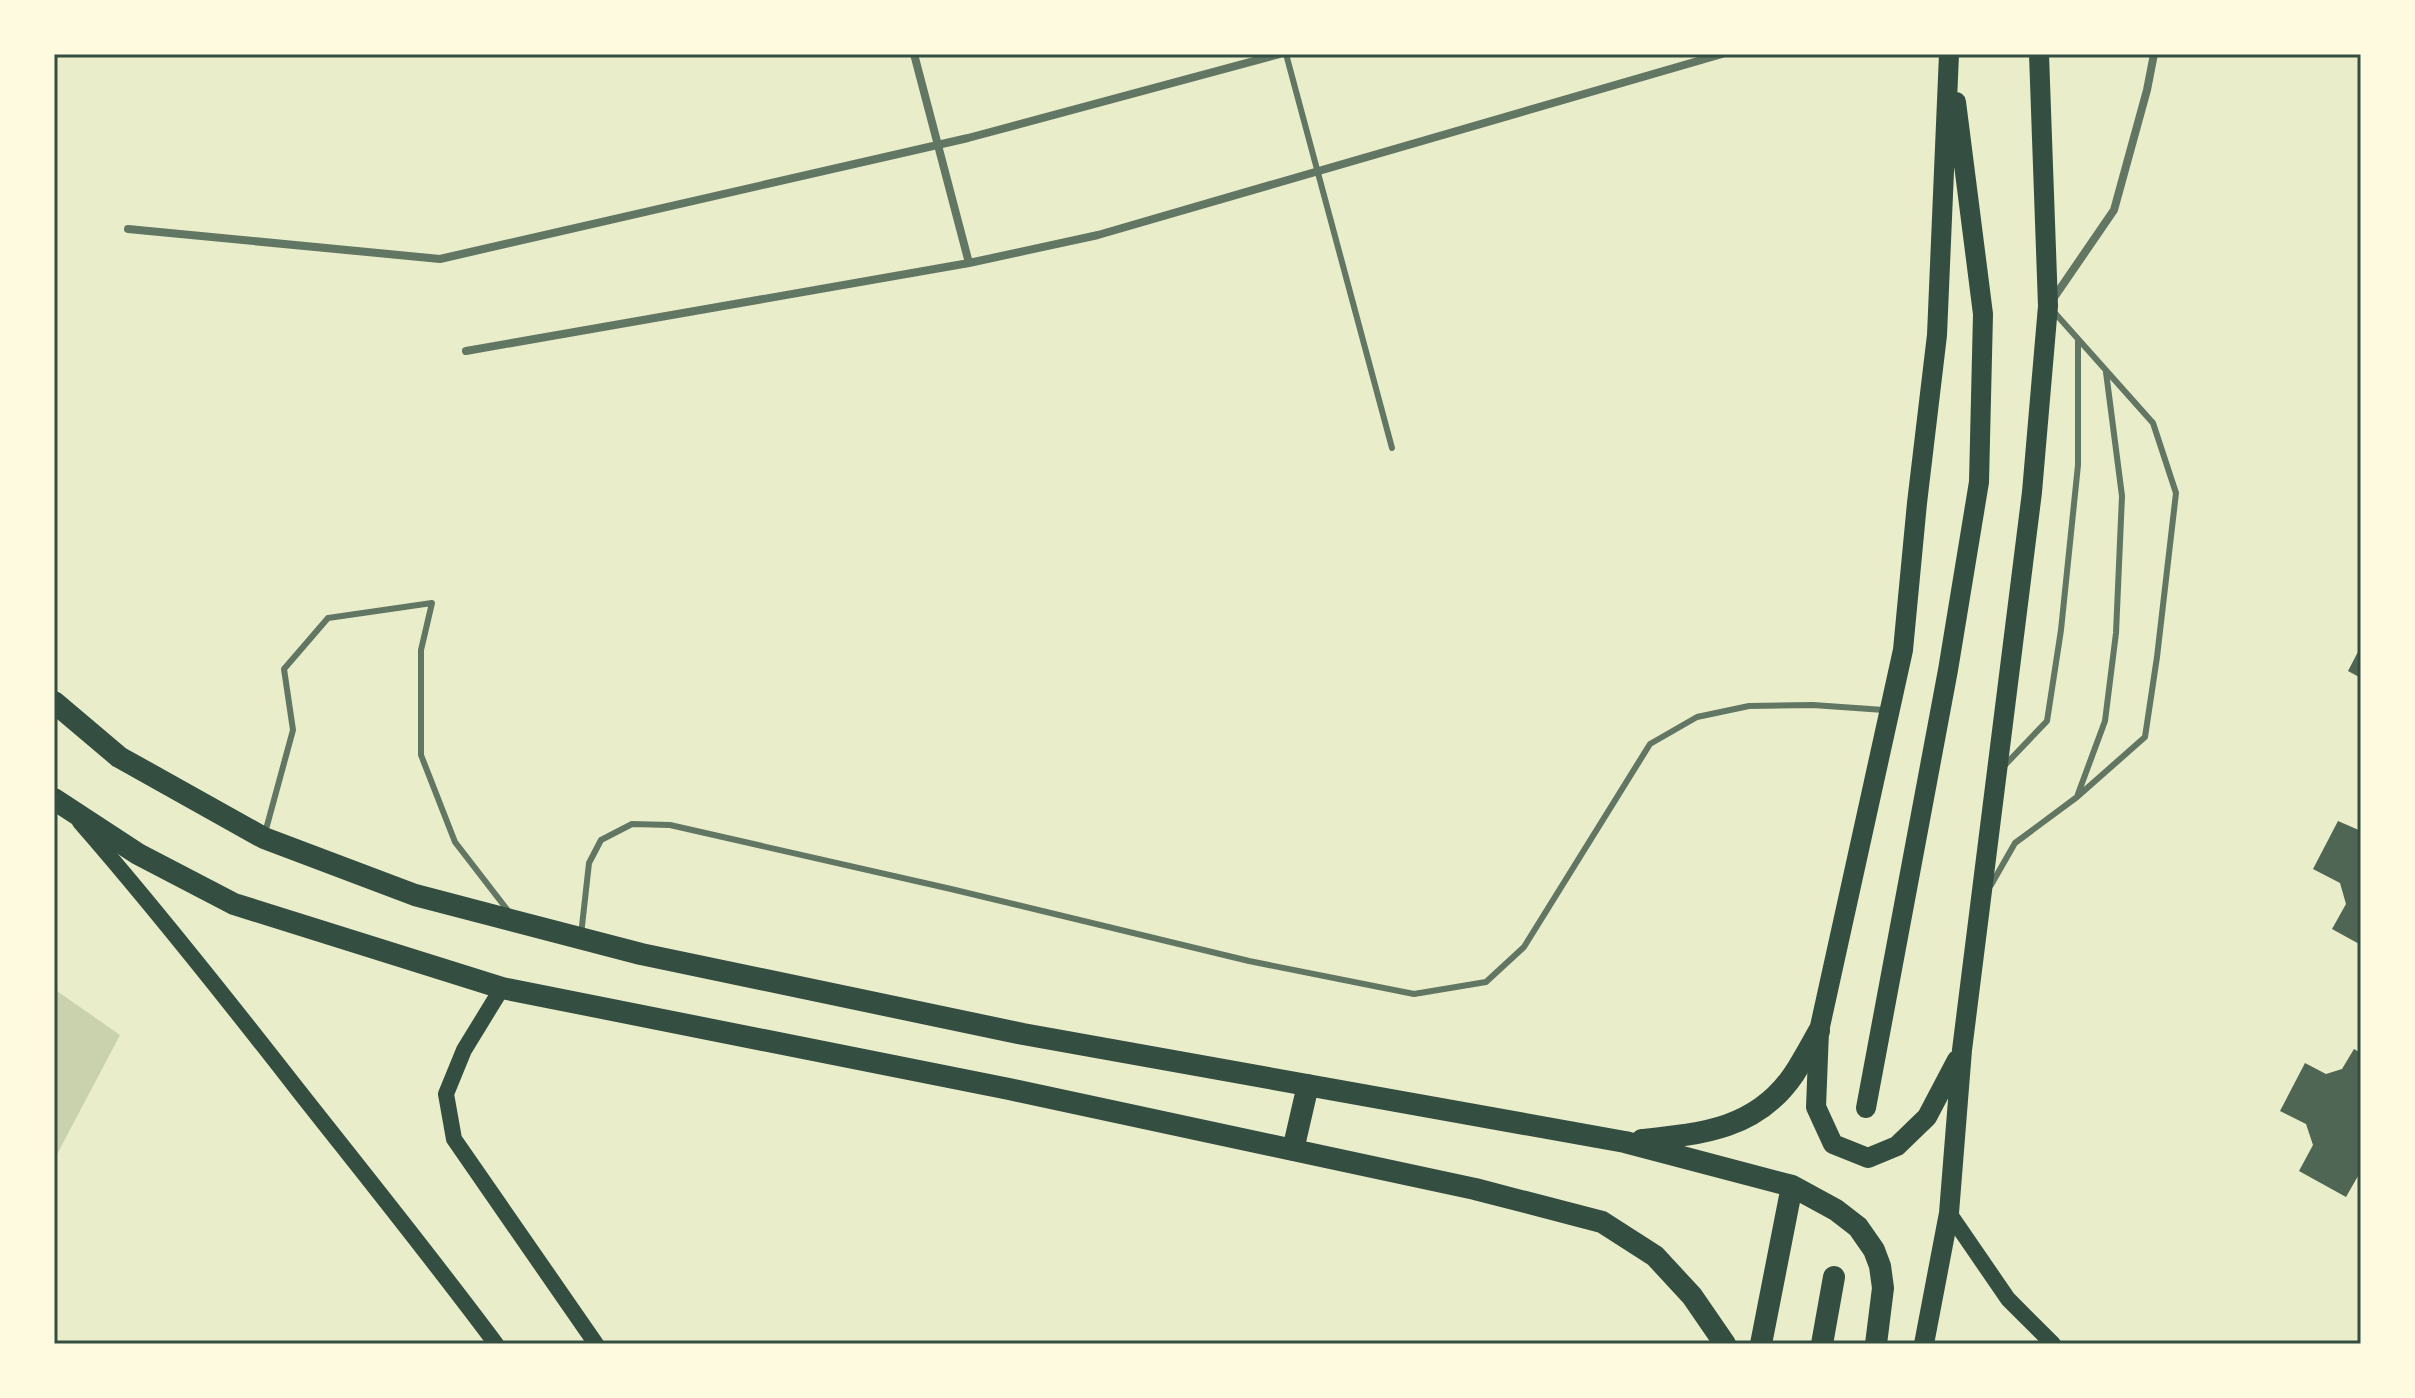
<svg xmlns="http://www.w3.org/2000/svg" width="2415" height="1398" font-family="'Public Sans',sans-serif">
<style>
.green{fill:#cad2ad}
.building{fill:#4f6655}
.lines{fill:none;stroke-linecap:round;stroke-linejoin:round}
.service{stroke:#617663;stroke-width:6}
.minor{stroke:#617663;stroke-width:8}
.secondary{stroke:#344e41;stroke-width:16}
.primary{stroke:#344e41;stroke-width:20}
.trunk{stroke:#344e41;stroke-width:22}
.neatline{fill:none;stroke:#344e41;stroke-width:3}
</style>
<rect width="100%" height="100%" fill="#e9edc9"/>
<path class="green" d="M54 989 120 1035 54 1160Z"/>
<path class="building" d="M2361 646V678L2348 671Z
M2338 821 2361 831V945L2332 929 2346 904 2340 883 2313 869Z
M2354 1049 2361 1053V1175L2358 1176 2346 1197 2299 1171 2313 1145 2306 1124 2280 1111 2305 1063 2326 1074 2342 1069Z"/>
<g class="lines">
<path class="service" d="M1286 54 1392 448
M2005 765 2047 721 2061 630 2078 465V340
M2078 794 2105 721 2116 633 2122 496 2106 372
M265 833 293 730 284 669 328 618 432 603 421 650V755L455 842 509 912
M1991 885 2015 843 2077 797 2145 737 2157 657 2176 493 2153 423 2054 312
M581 935 589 863 601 840 632 824 670 825 951 889 1249 961 1414 994 1486 982 1524 947 1650 744 1697 717 1749 706 1813 705 1884 710"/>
<path class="minor" d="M914 54 969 263
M128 229 440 259 968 138 1280 54
M2053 299 2114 210 2147 90 2154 54
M466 351 969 263 1098 235 1722 54"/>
<path class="secondary" d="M80 822C156 909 227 999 298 1090 365 1175 432 1258 496 1344
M502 988 464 1050 446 1094 454 1139 596 1344
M1949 1213 2008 1299 2053 1344"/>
<path class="primary" d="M1949 54 1937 335 1917 503 1903 650 1819 1031 1816 1107 1833 1144 1868 1158 1897 1146 1927 1117 1957 1060
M1866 1108 1948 670 1979 482 1983 314 1956 102
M1924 1344 1949 1213 1962 1050 2032 492 2048 306 2039 54"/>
<path class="trunk" d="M54 702 119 757 264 838 415 895 641 954 1023 1034 1625 1142 1792 1186 1836 1210 1858 1227 1874 1250 1880 1266 1883 1288 1876 1344
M54 799 138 854 234 904 502 988 1009 1089 1475 1189 1602 1222 1655 1256 1692 1296 1725 1344
M1642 1140C1702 1134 1757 1129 1794 1074 1803 1060 1811 1045 1819 1031
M1293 1150 1308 1085
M1761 1344 1792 1186
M1822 1344 1834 1277"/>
</g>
<rect width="2415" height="1398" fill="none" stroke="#fefae0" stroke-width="112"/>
<rect x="56" y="56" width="2303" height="1286" class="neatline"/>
</svg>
